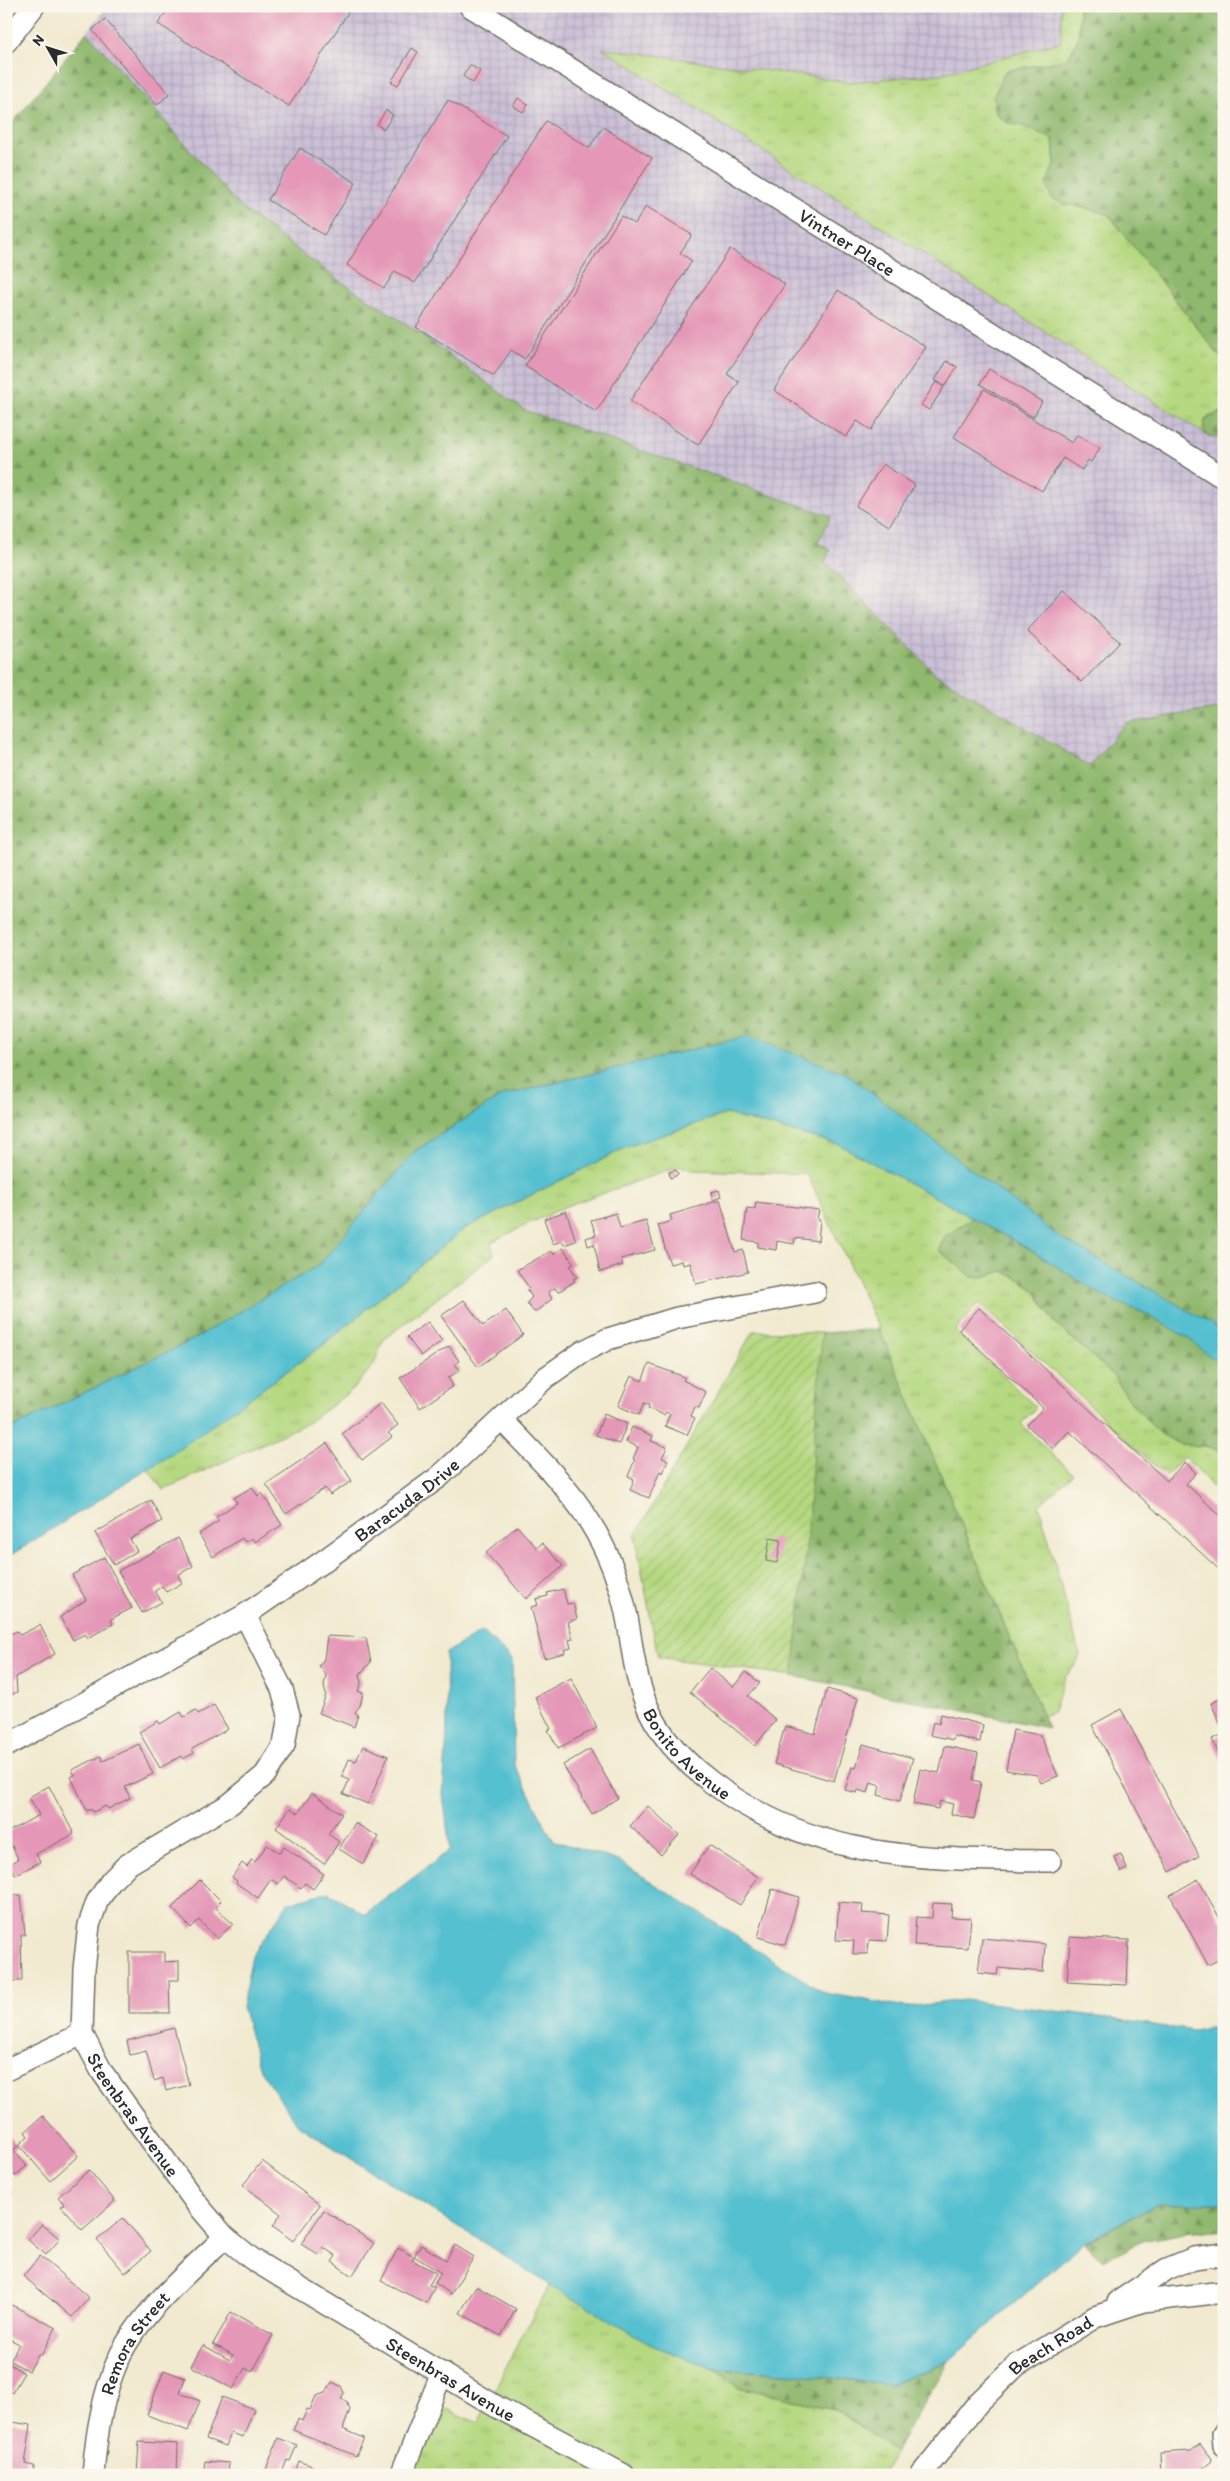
<svg xmlns="http://www.w3.org/2000/svg" width="1230" height="2481" font-family="Itim,sans-serif">
<style>
.industrial{fill:url(#industrial-grid)}
.grass{fill:url(#grass-tufts);stroke:#708256}
.forest{fill:url(#forest-firs);stroke:#5e724c}
.garden{fill:url(#garden-furrows);stroke:#708256}
.water{fill:#55c0d0;stroke:#40767e}
.building{fill:#e497b7}
.lines{fill:none;stroke-linecap:round;stroke-linejoin:round}
.minor-casing{stroke:#706e65;stroke-width:24}
.minor{stroke:#fff;stroke-width:21}
.labels{text-anchor:middle;dominant-baseline:central;stroke-width:4.5;stroke-linejoin:round;paint-order:stroke}
.street-label{font-size:19px;fill:#2b2b2b;stroke:#fbf7ec}
</style>
<defs>
<pattern id="industrial-grid" width="8" height="8" patternUnits="userSpaceOnUse" patternTransform="scale(1.25)"><rect width="8" height="8" fill="#cabfd6"/><path d="M0 4h8M4 0v8" fill="none" stroke="#aea4b8"/></pattern>
<pattern id="grass-tufts" width="24" height="20" patternUnits="userSpaceOnUse" patternTransform="scale(1.25)"><rect width="24" height="20" fill="#b5d880"/><path d="M3 7l-1-3M5 7V3M7 7l1-3M15 17l-1-3M17 17v-4M19 17l1-3" fill="none" stroke="#9cba6f"/></pattern>
<pattern id="forest-firs" width="22" height="20" patternUnits="userSpaceOnUse" patternTransform="scale(1.25)"><rect width="22" height="20" fill="#90b86e"/><path d="M5 1l3.5 6h-7zM16 11l3.5 6h-7z" fill="#76965b"/></pattern>
<pattern id="garden-furrows" width="10" height="10" patternUnits="userSpaceOnUse" patternTransform="scale(1.25)"><rect width="10" height="10" fill="#b5d880"/><path d="M-1 1l2-2M0 10L10 0M9 11l2-2" fill="none" stroke="#9cba6f"/></pattern>
</defs>
<rect width="100%" height="100%" fill="#fbf7ec"/>
<filter id="ink" filterUnits="userSpaceOnUse"><feTurbulence type="fractalNoise" baseFrequency=".02" numOctaves="2"/><feDisplacementMap in="SourceGraphic" scale="10" xChannelSelector="R" yChannelSelector="G"/><feConvolveMatrix kernelMatrix="1 2 1 2 8 2 1 2 1" color-interpolation-filters="sRGB"/></filter>
<filter id="wash" filterUnits="userSpaceOnUse"><feTurbulence type="fractalNoise" baseFrequency=".0096" numOctaves="4" result="noise"/><feDisplacementMap in="SourceGraphic" scale="20" xChannelSelector="R" yChannelSelector="G"/><feGaussianBlur stdDeviation="1.12" result="paint"/><feColorMatrix in="noise" values="0 0 0 0 0 0 0 0 0 0 0 0 0 0 0 0 0 1.4 0 .05"/><feComposite in="paint" operator="in"/></filter>
<g filter="url(#wash)">
<rect width="100%" height="100%" fill="#f1ead0"/>
<path class="industrial" d="M108 6H1061L1062 42 940 74 850 82 603 49 1208 436 1217 438 1224 436V708L1125 723 1091 766 937 675 825 562 818 544 831 516 524 410 408 325 334 277 239 206 87 32Z"/>
<path class="grass" d="M1061 6H1079V36L1070 55 1064 60 1005 71C1002 81 994 95 994 105 993 121 1012 123 1023 126 1033 129 1043 135 1053 139L1055 163 1046 183 1065 205H1072L1108 213 1224 362V411L1208 417 1205 433 1208 436 602 48 850 82 940 74 1061 42Z
M726 1114 838 1144 973 1218 958 1227 980 1278 1002 1271 1016 1277 1034 1290 1055 1323 1112 1374 1132 1404 1179 1444 1211 1447 1224 1455V1501L1198 1470 1184 1457 1166 1476 979 1303 955 1331 1036 1407 1021 1424 1073 1474 1039 1505 1080 1655 1074 1667 1065 1677 1053 1712 1043 1716 879 1329 807 1174 693 1170 681 1166 566 1206 491 1242 494 1255 384 1339 373 1366 352 1390 309 1422 163 1490 148 1469 319 1348 464 1229 629 1146Z
M550 2285 654 2346 715 2369 738 2387 837 2410 895 2452 881 2475H416L409 2472 433 2417 449 2410 478 2423 518 2343Z"/>
<path class="forest" d="M1079 6H1224V362L1108 214 1072 205H1065L1051 198 1046 183 1055 163 1053 139 1022 126 1007 123 996 113 993 97 1005 71 1064 60C1082 46 1079 27 1079 6Z
M87 32 239 206 334 277 408 325 524 410 831 516 818 543 830 550 825 562 937 675 1090 766 1125 723 1224 708V1338L1211 1324 1062 1239 748 1036 501 1096 415 1151 319 1265 192 1340 6 1431V131Z
M1224 411V436L1217 438 1208 436 1203 429 1205 420Z
M973 1218 1029 1249 1107 1298 1144 1313 1188 1338 1224 1368V1455L1211 1447 1179 1444 1159 1433 1132 1404 1112 1374 1055 1323 1034 1290 1016 1277 1002 1271 980 1278 972 1277 938 1250 945 1236Z
M879 1329 1048 1728 793 1676 806 1548 822 1333Z
M1224 2203V2229L1185 2233 1142 2241 1103 2260 1084 2243 1158 2204Z
M949 2361 895 2452 837 2410 738 2387 715 2369 784 2373 891 2384Z"/>
<path class="garden" d="M753 1331 822 1333 806 1548 793 1676 658 1657 635 1536Z"/>
<path class="water" d="M748 1036 847 1074 1062 1239 1212 1324 1224 1338V1368L1188 1338 1144 1313 1107 1298 1029 1249 838 1144 726 1114 629 1146 464 1229 319 1348 174 1453 6 1558V1431L192 1340 319 1265 415 1151 501 1096Z
M482 1631 512 1659 514 1764 553 1840 619 1861 824 1993 906 2007 964 2000 1073 2013 1194 2031 1224 2025V2203L1158 2204 1084 2242 949 2361 891 2384 784 2373 715 2369 654 2346 550 2285 298 2125 260 2070 242 2006 252 1956 288 1903 328 1892 365 1914 450 1850 443 1794 447 1734 446 1653Z"/>
<g id="blocks">
<path class="building" d="M170 6H352L289 106 158 24Z
M105 19 169 94 157 105 92 30Z
M412 48 418 52 398 85 391 82Z
M470 65 480 71 473 83 463 76Z
M518 98 528 105 523 112 513 106Z
M448 100 507 136 415 283 395 271 384 288 347 265Z
M386 110 393 115 384 129 377 125Z
M546 121 589 148 603 127 652 158 525 359 511 350 494 376 416 327Z
M300 148 356 183 324 235 268 200Z
M646 206 692 235 680 253 692 261 596 412 525 366 621 216 635 224Z
M730 249 785 284 727 374 739 382 698 445 630 401Z
M838 290 926 347 871 430 857 421 846 437 774 390Z
M947 361 957 367 945 386 935 380Z
M989 369 1042 402 1033 417 980 384Z
M936 382 944 387 929 410 921 405Z
M984 389 1072 443 1077 435 1100 448 1091 462 1088 460 1082 470 1063 458 1042 491 954 437Z
M883 464 915 485 889 526 856 506Z
M1064 591 1120 642 1082 682 1027 631Z
M676 1170 678 1175 670 1178 669 1172Z
M719 1190 721 1197 713 1200 711 1192Z
M720 1200 735 1252 743 1250 748 1272 696 1284 690 1263 683 1265 682 1261 670 1264 658 1225 672 1221 670 1215Z
M756 1202 819 1210 817 1219 820 1220 818 1241 795 1238 794 1244 777 1241 776 1250 758 1247V1242L743 1240 747 1208 755 1209Z
M566 1211 576 1241 564 1245 562 1241 553 1244 544 1219Z
M616 1213 620 1228 646 1221 655 1250 621 1259 623 1265 600 1272 594 1244 588 1246 586 1238 596 1235 591 1220Z
M563 1248 574 1264 570 1266 577 1277 573 1279 575 1281 558 1292 555 1288 548 1292 552 1299 535 1312 533 1311 527 1303 532 1297 527 1290 529 1288 517 1270 551 1251 554 1254Z
M464 1300 483 1326 506 1310 523 1335 478 1367 441 1316Z
M979 1308 1167 1481 1185 1462 1196 1473 1186 1484 1224 1519V1574L1069 1431 1053 1449 1027 1425 1043 1408 959 1330Z
M428 1322 442 1341 421 1356 407 1337Z
M449 1346 459 1361 455 1364 460 1370 448 1378 453 1386 420 1408 400 1378Z
M649 1364 685 1377 683 1380 706 1392 699 1408 695 1407 691 1416 695 1418 687 1435 665 1426 670 1414 666 1412 664 1415 648 1408 649 1405 644 1403 639 1415 618 1406 631 1376 642 1381Z
M381 1403 398 1425 388 1433 392 1437 362 1460 342 1434Z
M604 1414 627 1424 619 1444 596 1435Z
M632 1427 653 1436 651 1441 667 1447 662 1458 668 1460 663 1473 660 1471 649 1498 630 1490 634 1479 628 1476 635 1460 633 1459 638 1447 626 1442Z
M327 1443 352 1481 330 1495 325 1488 286 1514 266 1484Z
M252 1487 258 1496 262 1493 282 1525 255 1542 252 1538 245 1542 242 1538 213 1557 199 1534 219 1521 216 1517 237 1503 234 1498Z
M151 1500 162 1521 130 1539 137 1551 114 1565 95 1533Z
M517 1526 537 1548 542 1543 563 1566 526 1599 486 1553Z
M178 1538 193 1566 178 1575 182 1583 166 1592 162 1586 155 1591 162 1602 142 1613 118 1571Z
M770 1538 781 1540 777 1563 766 1561Z
M104 1557 132 1608 111 1619 113 1624 88 1638 85 1634 73 1640 60 1617 86 1600 72 1575Z
M563 1589 567 1604 573 1603 577 1619 568 1622 573 1639 569 1640 571 1648 564 1650 565 1653 544 1658 531 1607 538 1605 536 1599 548 1596 547 1593Z
M40 1625 55 1654 16 1677 17 1692 6 1697V1636L17 1631 20 1635Z
M327 1636 366 1638 371 1662 360 1674 361 1684 358 1691 363 1693 360 1706 355 1712 358 1715 354 1727 319 1713 326 1695 324 1686 326 1675 319 1666 324 1659Z
M710 1668 733 1687 746 1672 760 1683 748 1696 776 1720 755 1746 690 1692Z
M571 1678 597 1728 558 1748 548 1730 551 1729 535 1697Z
M827 1689 858 1698 834 1781 774 1764 785 1726 815 1734Z
M1224 1697V1732L1211 1703Z
M214 1705 228 1729 192 1749 194 1753 183 1759 181 1756 160 1768 139 1732 158 1721 160 1724 181 1712 184 1717 196 1710 198 1714Z
M1121 1709 1199 1856 1170 1872 1092 1725Z
M941 1714 983 1725 980 1742 954 1736 953 1740 930 1735 933 1722 939 1724Z
M1013 1730 1040 1735 1058 1776 1041 1783 1037 1775 1006 1770Z
M1224 1734V1766L1212 1739Z
M139 1744 153 1774 125 1787 130 1798 108 1809 106 1806 93 1812 91 1809 87 1811 71 1777 75 1775 72 1770 101 1756 103 1761Z
M863 1744 913 1758 900 1801 878 1795 880 1785 871 1782 868 1793 858 1790 857 1793 845 1790 852 1767 856 1768Z
M363 1746 388 1756 368 1804 343 1794 349 1780 342 1777 349 1759 356 1761Z
M945 1746 978 1753 973 1780 981 1782 974 1819 951 1814 953 1804 940 1801 938 1809 913 1804 920 1769 939 1773Z
M590 1749 618 1798 592 1814 563 1765Z
M49 1786 74 1834 36 1854 40 1862 15 1875 9 1864 18 1859 6 1833 39 1815 29 1797Z
M312 1793 342 1814 328 1834 339 1842 324 1864 276 1828 290 1808 298 1813Z
M648 1806 679 1835 661 1855 630 1826Z
M355 1823 379 1837 363 1864 339 1849Z
M267 1845 280 1853 284 1847 324 1874 313 1889 305 1883 301 1888 284 1876 278 1884 271 1879 258 1898 236 1883 237 1881 232 1877 242 1863 247 1867 251 1860 255 1862Z
M709 1845 758 1877 740 1905 690 1874Z
M1121 1854 1127 1869 1121 1872 1114 1857Z
M1198 1879 1224 1926V1957L1208 1965 1170 1895Z
M200 1880 221 1901 215 1907 233 1924 217 1939 199 1920 191 1928 172 1908Z
M772 1889 799 1897 785 1945 758 1937Z
M6 1895H21L25 1935H21L22 1981H6Z
M839 1902 863 1904 862 1913 889 1915 887 1941 869 1940 868 1954H853L854 1941 836 1940Z
M933 1903 952 1904 951 1917 971 1918 968 1948 914 1945 916 1917 932 1918Z
M1070 1937 1129 1940 1127 1985 1067 1982Z
M982 1938 1045 1944 1043 1972 998 1968 997 1975 978 1973Z
M129 1952H164V1962L179 1961V1980H169L170 2013H129Z
M174 2028 189 2085 166 2091 163 2078 154 2081 146 2051 130 2055 127 2041Z
M43 2116 78 2156 50 2181 19 2145 28 2136 25 2132Z
M6 2133 18 2146 13 2150 27 2166 15 2176 6 2166Z
M262 2161 320 2205 293 2241 273 2226 281 2214 243 2185Z
M89 2170 115 2201 82 2230 61 2206 64 2204 58 2197Z
M6 2187 14 2192 6 2204Z
M324 2210 374 2243 352 2276 332 2262 336 2256 323 2247 318 2255 301 2244Z
M123 2218 151 2251 125 2273 97 2240Z
M42 2224 60 2239 46 2255 28 2240Z
M421 2245 446 2260 455 2245 474 2257 451 2294 435 2283 441 2273 414 2256Z
M398 2248 414 2257 412 2260 436 2273 429 2285 435 2287 426 2303 381 2281Z
M40 2256 89 2298 72 2317 23 2276Z
M476 2286 516 2309 501 2336 460 2313Z
M6 2302 56 2328 41 2356 39 2354 29 2371 10 2361 19 2344 6 2337Z
M231 2312 273 2335 252 2372 245 2368 233 2389 191 2366 203 2345 230 2360 233 2355 213 2344Z
M6 2362 24 2373 12 2393 6 2390Z
M164 2370 185 2378 180 2393 200 2401 188 2431 147 2415Z
M332 2382 341 2386 344 2393 341 2399 347 2401 350 2410 343 2429 364 2438 356 2456 293 2430 298 2419 302 2421 307 2409 310 2410 316 2396 325 2393Z
M222 2397 254 2409 243 2437 231 2433 226 2446 206 2439Z
M6 2421 31 2425 25 2464 34 2466 33 2475H6Z
M278 2438 297 2445 290 2461 287 2460 281 2475H264Z
M139 2442 178 2444 177 2475H137Z
M1200 2444 1212 2460 1202 2468 1207 2475H1161L1160 2453 1191 2451Z
M205 2461 229 2463 228 2475H203Z
M299 2461 335 2475H294Z"/>
</g>
</g>
<g filter="url(#ink)">
<use href="#blocks" fill-opacity="0" stroke="#706e65" stroke-width="1"/>
<g class="lines">
<defs>
<g id="minor">
<path id="s1" d="M470 6 1224 478"/>
<path d="M6 42 34 6"/>
<path id="s2" d="M502 1420C559 1479 604 1521 624 1604 631 1631 632 1660 640 1686 651 1726 679 1758 711 1782 816 1862 926 1859 1050 1861"/>
<path id="s3" d="M245 1615 282 1689 289 1715 284 1745 265 1775 230 1804 127 1865 111 1881 97 1902 89 1925 84 1969 82 2034 102 2072 196 2203 225 2237 252 2259 288 2281 497 2407 624 2475"/>
<path id="s4" d="M6 1746 245 1615 325 1560 439 1477 545 1378 582 1352 608 1339 677 1318 815 1292"/>
<path d="M6 2070 82 2034"/>
<path d="M1118 2302 1167 2269 1194 2258 1224 2254"/>
<path d="M1223 2433 1224 2446"/>
<path id="s5" d="M93 2475C96 2435 102 2396 118 2360 137 2316 190 2270 225 2237"/>
<path d="M401 2475 442 2373"/>
<path id="s6" d="M921 2475 978 2403 1017 2365 1095 2317 1143 2301 1224 2292"/>
</g>
</defs>
<use href="#minor" class="minor-casing"/>
<use href="#minor" class="minor"/>
</g>
</g>
<g class="labels">
<g class="street-label">
<text stroke="none"><textPath href="#s1" startOffset="445">Vintner Place</textPath></text>
<text stroke="none"><textPath href="#s4" startOffset="471">Baracuda Drive</textPath></text>
<text stroke="none"><textPath href="#s2" startOffset="392">Bonito Avenue</textPath></text>
<text stroke="none"><textPath href="#s3" startOffset="618">Steenbras Avenue</textPath></text>
<text stroke="none"><textPath href="#s5" startOffset="141">Remora Street</textPath></text>
<text stroke="none"><textPath href="#s6" startOffset="185">Beach Road</textPath></text>
<text stroke="none"><textPath href="#s3" startOffset="1038">Steenbras Avenue</textPath></text>
</g>
</g>
<rect width="1230" height="2481" fill="none" stroke="#fbf7ec" stroke-width="25"/>
<g transform="translate(48 48) rotate(309)" stroke="#fbf7ec" stroke-width="4" paint-order="stroke">
<path d="M0-4L9 19L0 12L-9 19Z" fill="#2b2b2b"/>
<text y="-8" font-size="14" font-weight="bold" text-anchor="middle" fill="#2b2b2b">N</text>
</g>
</svg>
